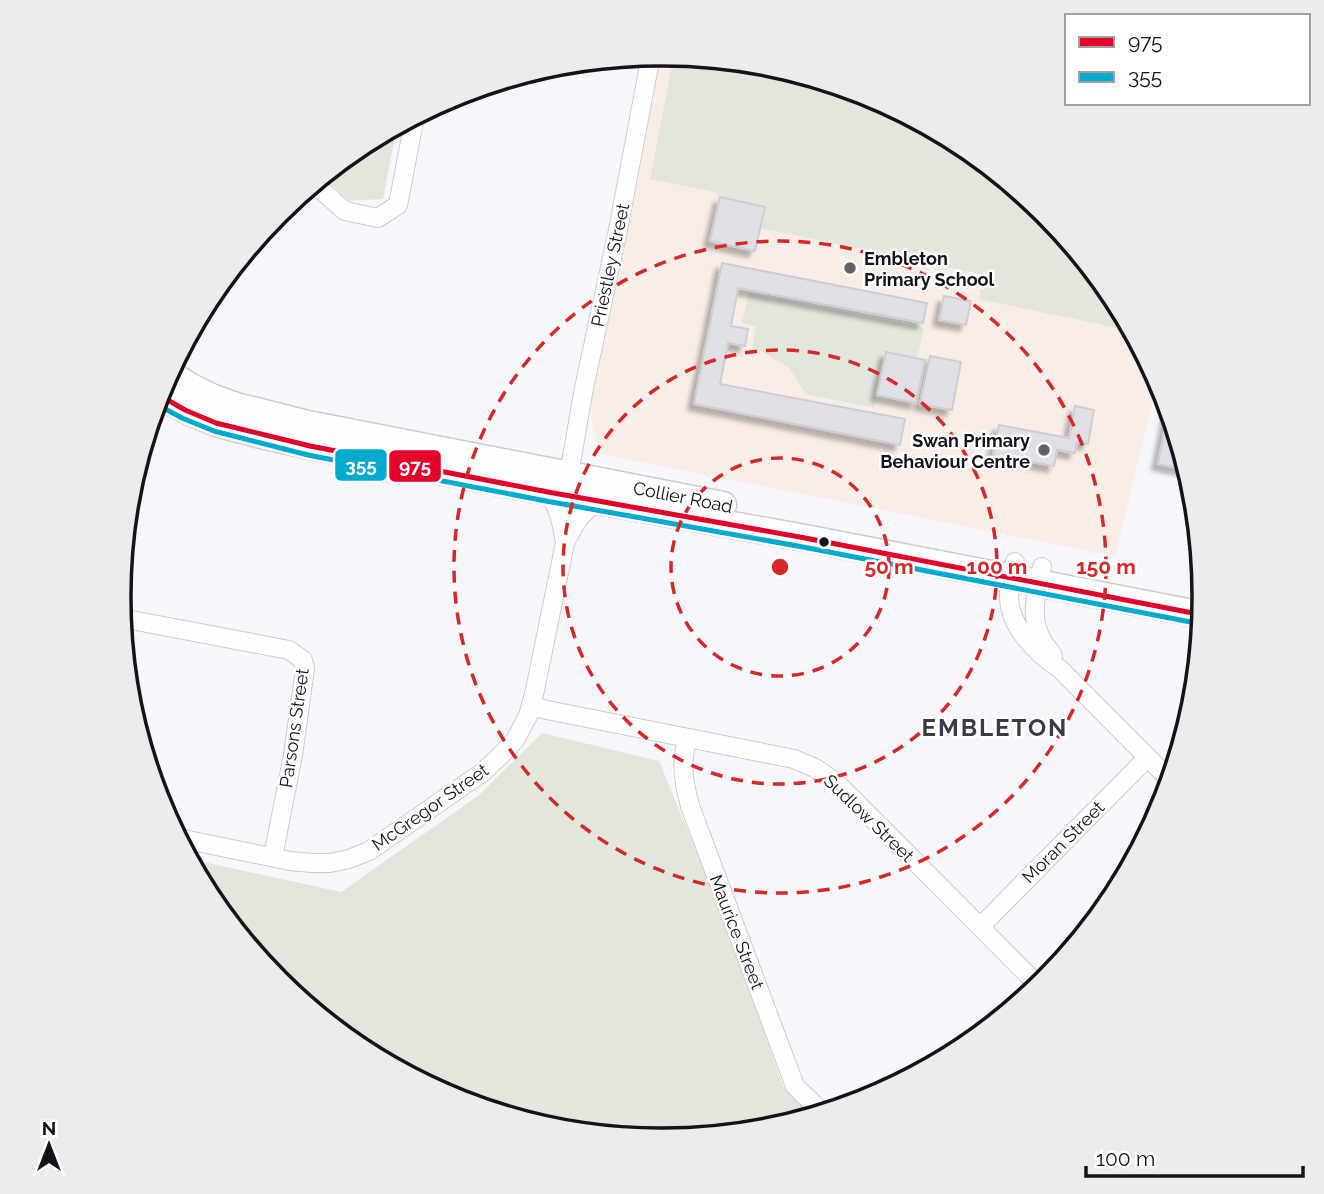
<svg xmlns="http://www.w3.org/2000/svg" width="1324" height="1194" font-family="Raleway,sans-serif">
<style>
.education{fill:#f8eee7}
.green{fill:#e2e6dd}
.building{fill:#e1dfe6;stroke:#cecdd2;stroke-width:2;filter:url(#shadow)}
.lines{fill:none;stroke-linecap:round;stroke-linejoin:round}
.minor-casing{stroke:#cdcbd1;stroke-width:20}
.primary-casing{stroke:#cdcbd1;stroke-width:29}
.minor{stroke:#fefefe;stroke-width:18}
.primary{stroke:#fefefe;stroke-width:26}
.bus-1-casing{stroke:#fff;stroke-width:10}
.bus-2-casing{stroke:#fff;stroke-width:10}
.bus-1{stroke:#e4002b;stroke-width:5}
.bus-2{stroke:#00a9ce;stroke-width:5}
.ring{fill:none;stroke:#d62828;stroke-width:3.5;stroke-dasharray:12 9}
.poi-dot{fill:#646269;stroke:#fff;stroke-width:2.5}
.bus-dot{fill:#15131a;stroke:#fff;stroke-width:2.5}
.labels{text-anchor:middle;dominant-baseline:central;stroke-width:5;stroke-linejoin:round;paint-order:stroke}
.poi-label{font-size:18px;font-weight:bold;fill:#15131a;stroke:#fff;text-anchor:start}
.street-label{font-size:18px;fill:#15131a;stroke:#fff}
.district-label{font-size:24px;font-weight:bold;letter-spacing:2px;fill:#3e3948;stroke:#fff}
.rim{fill:none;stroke:#15131a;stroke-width:3.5}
.centre{fill:#d62828;stroke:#fff;stroke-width:3.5}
.ring-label{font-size:21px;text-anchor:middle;font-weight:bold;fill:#d62828;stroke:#fff;stroke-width:5;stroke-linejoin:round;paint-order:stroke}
.line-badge{stroke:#fff;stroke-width:2.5}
.badge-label{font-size:19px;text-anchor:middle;font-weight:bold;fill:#fff}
</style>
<defs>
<filter id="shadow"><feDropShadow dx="-6" dy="6" stdDeviation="2" flood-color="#0004"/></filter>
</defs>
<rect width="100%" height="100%" fill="#f7f6fb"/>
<path class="education" d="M662 54 768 65 870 96 964 146 1046 214 1113 296 1158 379 1115 556 600 454 584 388 652 55Z"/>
<path class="green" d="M674 55 768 65 870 96 964 146 1046 213 1113 296 1132 331 979 299 984 275 761 228 765 207 720 197 715 192 650 179Z
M397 126 383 199 349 201 322 177 361 146Z
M749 293 924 328 917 358 886 353 874 408 806 394 789 368 753 346 756 326 742 323Z
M542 733 659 761 725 921 783 1086 813 1116 767 1129 662 1140 556 1129 454 1098 360 1048 278 981 211 898 190 859 341 892 478 796Z"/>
<path class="building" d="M720 197 765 207 755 251 710 241Z
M722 263 927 303 923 323 738 288 731 326 748 329 745 346 728 343 720 384 905 419 900 445 694 404Z
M944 296 971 301 966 325 939 320Z
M886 352 925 360 916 403 877 395Z
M930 356 961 362 952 410 920 404Z
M1075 406 1094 410 1088 444 1077 442 1075 453 1057 450 1054 466 993 455 999 425 1069 438Z
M1169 406 1188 470 1158 464Z"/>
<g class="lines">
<defs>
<path id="minor" d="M314 184 345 211 378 218 398 205 415 116
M569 474 584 388 618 230 651 55
M548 492C559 508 562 524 565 543
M1015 562C1013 572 1010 584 1009 594 1008 626 1036 653 1060 669L1171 781
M1042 567C1037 591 1029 615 1041 638 1044 645 1050 650 1053 656
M121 618 289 650 303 660 305 669 293 755 273 857
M531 706 547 710 794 759 815 768 837 783 1039 986
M687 738C681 766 683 779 690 806L795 1086 823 1113
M178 838 290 861 312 863H330L349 859 369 851 483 772 501 755 515 740 528 716 535 690 565 543C576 521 579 515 599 501
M980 927 1147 758"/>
<path id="primary" d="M169 373 191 387 211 397 236 406 308 424 723 505
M159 395 185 410 216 423 257 434 310 446 548 492 805 538 1203 615"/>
</defs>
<use href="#minor" class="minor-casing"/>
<use href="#primary" class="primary-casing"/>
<use href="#minor" class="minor"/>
<use href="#primary" class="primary"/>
<defs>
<path id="bus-1" d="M159 395 185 410 216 423 310 446 548 492 805 538 1203 615"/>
<path id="bus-2" d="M156 404 182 418 214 431 308 455 546 501 803 547 1201 624"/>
</defs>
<use href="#bus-1" class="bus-1-casing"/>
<use href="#bus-2" class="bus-2-casing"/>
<use href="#bus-1" class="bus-1"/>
<use href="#bus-2" class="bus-2"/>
</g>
<g class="ring">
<circle cx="780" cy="567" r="109"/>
<circle cx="780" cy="567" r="217"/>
<circle cx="780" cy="567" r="326"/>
</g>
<g class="poi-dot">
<circle cx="850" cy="268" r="7"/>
<circle cx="1044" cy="450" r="7"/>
</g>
<circle class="bus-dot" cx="824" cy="542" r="6"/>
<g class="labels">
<g class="poi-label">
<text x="864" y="258">Embleton<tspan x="864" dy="21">Primary School</tspan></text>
<text x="1030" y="440" text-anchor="end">Swan Primary<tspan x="1030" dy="21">Behaviour Centre</tspan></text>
</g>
<g class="street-label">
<text transform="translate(610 265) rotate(-78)">Priestley Street</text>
<text transform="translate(683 497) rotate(11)">Collier Road</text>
<text transform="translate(294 728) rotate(-82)">Parsons Street</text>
<text transform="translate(430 807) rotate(-35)">McGregor Street</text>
<text transform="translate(869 818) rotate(44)">Sudlow Street</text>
<text transform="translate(1063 842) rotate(-45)">Moran Street</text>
<text transform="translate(737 932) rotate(69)">Maurice Street</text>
</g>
<g class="district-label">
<text x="995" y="727">EMBLETON</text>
</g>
</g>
<path d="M0 0H1324V1194H0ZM661 66H662A530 530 0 0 1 1192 596V598A530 530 0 0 1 662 1128H661A530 530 0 0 1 131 598V596A530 530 0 0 1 661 66Z" fill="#ececed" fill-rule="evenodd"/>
<path class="rim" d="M661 66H662A530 530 0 0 1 1192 596V598A530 530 0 0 1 662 1128H661A530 530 0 0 1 131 598V596A530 530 0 0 1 661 66Z"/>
<circle cx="780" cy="567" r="10" class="centre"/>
<g class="ring-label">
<text x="889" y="574">50 m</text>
<text x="997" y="574">100 m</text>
<text x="1106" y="574">150 m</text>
</g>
<g class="line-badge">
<rect x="334" y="448" width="54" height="34" rx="7" fill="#00a9ce"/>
<rect x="388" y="449" width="54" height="34" rx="7" fill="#e4002b"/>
</g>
<g class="badge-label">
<text x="361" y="472">355</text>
<text x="415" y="473">975</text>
</g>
<rect x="1065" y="14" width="245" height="91" fill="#ffffff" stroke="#a1a1a3" stroke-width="2"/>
<rect x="1079" y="37" width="35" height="10" fill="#e4002b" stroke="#a1a1a3" stroke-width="2"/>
<text x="1128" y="49" font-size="21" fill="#15131a">975</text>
<rect x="1079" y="72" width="35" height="10" fill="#00a9ce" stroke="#a1a1a3" stroke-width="2"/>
<text x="1128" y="84" font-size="21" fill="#15131a">355</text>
<g transform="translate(49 1145)" stroke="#ffffff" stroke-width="5" paint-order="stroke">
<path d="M0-5L12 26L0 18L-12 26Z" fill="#15131a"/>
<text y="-10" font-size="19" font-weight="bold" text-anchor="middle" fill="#15131a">N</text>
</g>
<path d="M1086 1166v10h217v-10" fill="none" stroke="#15131a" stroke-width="3.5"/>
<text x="1096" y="1166" font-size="21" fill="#15131a" stroke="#ffffff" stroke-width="5" paint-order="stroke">100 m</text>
</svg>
